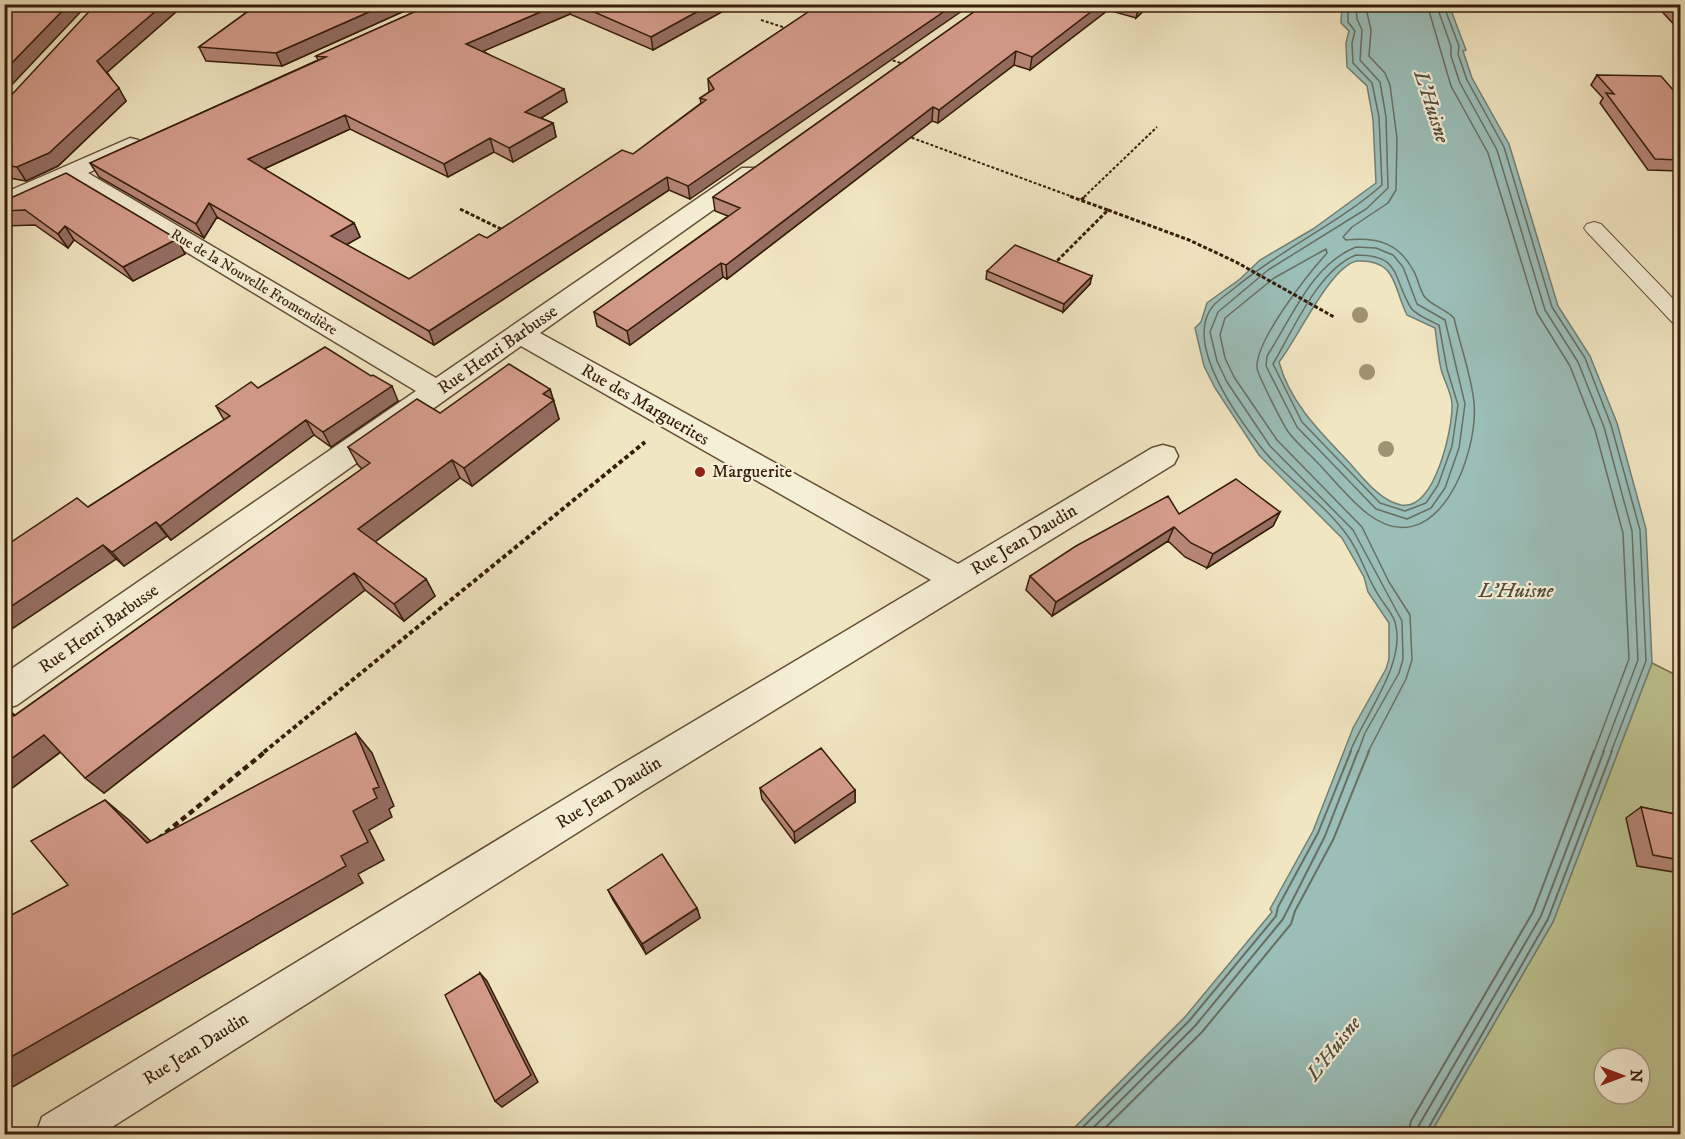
<svg xmlns="http://www.w3.org/2000/svg" width="1685" height="1139" font-family="'IM FELL DW Pica',serif">
<style>
.green{fill:#bdc491;stroke:#7a704e;stroke-width:1.5;fill-rule:evenodd}
.water{fill:#9bbeb8;stroke:#737e72;stroke-width:1.5;fill-rule:evenodd}
.lines{fill:none;stroke-linecap:round;stroke-linejoin:round}
.shore-far1{stroke:#686e61;stroke-width:1.5}
.shore{stroke:#686e61;stroke-width:2}
.service-casing{stroke:#654f38;stroke-width:2}
.minor-casing{stroke:#654f38;stroke-width:3}
.path-far3{stroke:#361d0a;stroke-width:2;stroke-dasharray:3 2;stroke-linecap:butt}
.path-far2{stroke:#361d0a;stroke-width:3;stroke-dasharray:4 2;stroke-linecap:butt}
.path-far1{stroke:#361d0a;stroke-width:4;stroke-dasharray:4.5 3;stroke-linecap:butt}
.path{stroke:#361d0a;stroke-width:4.5;stroke-dasharray:6 4;stroke-linecap:butt}
.service{fill:#f6efd7;fill-rule:evenodd}
.minor{fill:#f6efd7;fill-rule:evenodd}
.tree{fill:#a09373}
.wall{fill:#b78678;stroke:#361d0a;stroke-width:1.5}
.shaded-wall{fill:#956d62;stroke:#361d0a;stroke-width:1.5}
.building{fill:#d59c8c;stroke:#361d0a;stroke-width:1.5}
.poi-dot{fill:#8f2418;stroke:#f6efd7;stroke-width:2}
.labels{text-anchor:middle;dominant-baseline:central;stroke-width:4.5;stroke-linejoin:round;paint-order:stroke}
.far-street-label{font-size:15px;fill:#361d0a;stroke:#f6efd7}
.street-label{font-size:18px;fill:#361d0a;stroke:#f6efd7}
.poi-label{font-size:18px;fill:#361d0a;stroke:#f6efd7;text-anchor:start}
.water-label{font-size:20px;font-style:italic;fill:#544d3e;stroke:#f6efd7}
</style>
<rect width="100%" height="100%" fill="#f1e6c2"/>
<filter id="stains"><feTurbulence type="fractalNoise" baseFrequency=".00333" numOctaves="4"/><feColorMatrix values="0 0 0 0 .2 0 0 0 0 .09 0 0 0 0 .02 0 0 0 .5 -.17"/></filter>
<radialGradient id="worn" r=".72"><stop offset=".6" stop-color="#630" stop-opacity="0"/><stop offset="1" stop-color="#630" stop-opacity=".3"/></radialGradient>
<path class="green" d="M1652 663 1680 677V1134H1430L1553 922ZM1604 1058H1640V1094H1604Z"/>
<path class="water" d="M1342 5H1449L1466 50 1463 51 1472 78 1509 144 1558 306 1590 356 1617 423 1646 529 1652 663 1553 922 1430 1134H1068L1185 1017 1272 912 1270 909 1313 831 1353 728 1386 669 1389 659V623L1368 592 1364 577 1342 538 1259 455 1215 388 1204 366 1195 328 1201 322 1207 303 1240 279 1260 260 1313 229 1376 183 1373 119 1367 86 1347 67 1346 43 1349 31 1341 23ZM1357 261C1397 259 1393 287 1407 315L1435 328C1437 342 1438 356 1441 369 1444 381 1451 391 1452 404 1453 428 1435 511 1401 505 1377 500 1359 472 1343 456 1317 429 1289 400 1279 362 1297 340 1330 266 1357 261Z"/>
<g class="lines">
<path class="shore-far1" d="M1348 4V22L1355 31 1352 43 1353 63 1372 83 1379 117 1382 185C1338 224 1283 248 1237 286 1229 293 1219 299 1213 306 1182 343 1240 421 1264 451 1289 481 1324 503 1347 535 1360 552 1365 573 1376 591 1381 601 1392 612 1395 622 1407 663 1365 714 1350 752
M1356 4 1357 19 1362 30 1360 60 1380 82 1386 117 1388 188 1366 209 1268 270 1218 312 1210 332 1217 361 1227 382 1270 446 1353 530 1402 621 1403 659 1399 673 1365 733 1358 752
M1365 4 1371 30 1369 56 1385 73 1390 85 1397 138 1396 190 1388 203 1352 227 1343 237 1346 240C1376 237 1398 242 1413 270 1418 278 1419 288 1424 296 1430 305 1446 309 1454 318 1460 345 1471 374 1474 402 1479 455 1436 566 1368 514 1348 499 1332 477 1314 459 1306 451 1296 442 1289 433 1283 425 1258 375 1257 368 1255 341 1308 274 1327 253L1326 249 1274 278 1225 318 1220 335 1225 358 1234 377 1277 440 1362 527 1389 582 1410 615 1412 660 1406 679 1368 752
M1427 4 1451 86 1488 153 1537 313 1570 366 1595 430 1623 533 1629 659 1594 752
M1436 4 1451 46V56L1460 83 1497 150 1545 310 1578 362 1604 427 1632 531 1638 660 1603 752
M1443 4 1459 46 1458 54 1467 80 1504 147 1552 307 1585 358 1611 425 1640 530 1646 661 1611 752
M1356 247 1376 248 1393 255 1403 267 1417 304 1445 320 1465 404 1459 448 1445 488 1431 508 1407 519 1376 509 1297 427 1266 366 1267 356C1292 318 1311 265 1356 247Z
M1356 255C1402 255 1392 277 1411 308 1416 315 1431 321 1439 325L1447 369 1458 405 1452 446 1438 485 1426 503 1405 511 1380 503 1302 422 1273 364C1293 330 1319 269 1356 255Z"/>
<path class="shore" d="M1076 1134 1189 1021 1276 916 1278 907 1318 833 1351 751
M1087 1134 1195 1026 1283 919 1325 836 1358 751
M1099 1134 1202 1032 1291 924 1295 911 1333 840 1369 751
M1408 1134 1411 1121 1533 912 1594 751
M1417 1134 1419 1125 1541 916 1604 751
M1425 1134 1548 919 1612 751"/>
<defs>
<path id="service" d="M1594 222 1601 224 1680 306V324L1673 323 1587 232 1584 228 1587 224Z"/>
<path id="minor" d="M130 138 138 140 141 145 138 150 88 173 436 378 742 168H758L762 173 758 178 540 333 958 564 1152 448 1163 445 1174 448 1178 456 1174 464 643 791 101 1134H36L42 1117 617 767 931 580 521 346 17 705 4 709V674L416 391 69 181 4 209V193Z"/>
</defs>
<use href="#service" class="service-casing"/>
<use href="#minor" class="minor-casing"/>
<path class="path-far3" d="M761 20 789 29
M888 59 904 64
M907 136 1073 197
M1084 197 1157 127"/>
<path class="path-far2" d="M1081 200 1086 196
M460 209 503 230
M1108 210 1189 240 1236 262 1334 317
M1053 265 1108 210 1069 196"/>
<path class="path-far1" d="M264 752 645 442"/>
<path class="path" d="M158 839 266 751"/>
<use href="#service" class="service"/>
<use href="#minor" class="minor"/>
</g>
<g class="tree">
<circle cx="1360" cy="315" r="8"/>
<circle cx="1367" cy="372" r="8"/>
<circle cx="1386" cy="449" r="8"/>
</g>
<path class="wall" d="M185 4 107 72 126 101 58 166 26 181 4 177V103Z
M258 4H420L282 66 206 61 199 47Z
M432 4H736L653 50 570 14 483 51 567 102 541 118 553 123 556 137 513 162 494 152 448 177 350 129 264 169 354 223 360 237 346 245 409 279 487 238 633 154 701 103 700 98 709 92 708 79 820 4 690 199 669 190 434 345 217 217 204 238 99 177 90 163 318 60 316 56Z
M985 4H1151L1136 18 1108 10 1030 70 1014 65 938 123 932 121 727 279 723 277 630 345 597 326 594 312 728 216 715 211 713 197Z
M1655 4H1680V31Z
M1597 75 1680 98V171L1648 170 1600 103 1603 98 1591 85Z
M4 201 177 239 185 254 133 281 74 240 68 248 35 225 4 226Z
M987 271 1090 284 1063 312 986 279Z
M1680 386V394L1677 390Z
M258 388 398 401 331 447 314 435 171 540 167 536 124 566 116 559 4 634 88 507 224 420 216 406Z
M550 389 559 419 472 486 460 478 375 542 426 579 435 596 404 621 365 590 104 793 61 752 4 794 6 708 15 715 362 469 358 465 348 447 440 413Z
M1280 512 1273 526 1207 568 1185 557 1168 541 1052 616 1026 590 1030 576 1179 514Z
M760 788 855 790V802L795 843 762 799Z
M1641 807 1680 815V873L1637 866 1626 818Z
M608 890 697 908 700 918 646 954 613 900Z"/>
<path class="shaded-wall" d="M69 4H88L4 93V71Z
M164 4H185L105 74 97 61Z
M387 4H420L282 66 276 53Z
M559 4H568L570 14 470 57 466 44Z
M711 4H736L653 50 651 37Z
M955 4H972L690 199 688 186Z
M1101 4H1109L1108 10 1030 70 1032 57Z
M1139 4H1151L1136 18 1139 5Z
M1016 51 1014 65 938 123 939 110Z
M119 88 126 101 58 166 26 181 17 167Z
M564 89 567 102 528 126 525 112Z
M933 107 932 121 727 279 726 265Z
M345 115 350 129 255 173 248 159Z
M553 123 556 137 513 162 509 148Z
M490 138 494 152 448 177 444 164Z
M667 177 669 190 434 345 429 331Z
M209 203 217 217 204 238 196 224Z
M354 223 360 237 337 250 331 236Z
M65 226 74 240 68 248 58 234Z
M177 239 185 254 133 281 123 267Z
M721 263 723 277 630 345 627 331Z
M1092 276 1090 284 1063 312 1064 304Z
M392 386 398 401 331 447 323 432Z
M550 389 559 419 472 486 464 468 543 394Z
M306 420 314 435 171 540 160 526Z
M452 460 460 478 368 547 358 529Z
M1280 512 1273 526 1207 568 1213 554Z
M156 522 167 536 124 566 112 552Z
M1174 527 1168 541 1052 616 1056 602Z
M103 545 116 559 4 634V611Z
M354 573 365 590 104 793 85 778Z
M426 579 435 596 404 621 394 604Z
M356 733 372 753 394 806 389 809 392 817 369 830 384 860 358 874 363 883 4 1092V1061L341 856 353 811Z
M44 735 63 750 4 794V764Z
M855 790V802L795 843 794 832Z
M105 800 129 820 171 861 147 843Z
M697 908 700 918 646 954 642 944Z
M480 973 487 981 538 1082 502 1107 495 1101Z"/>
<path class="building" d="M4 4H69L4 71Z
M96 4H164L97 61 119 88 49 153 17 167 4 165V103Z
M258 4H387L276 53 199 47Z
M432 4H559L466 44 564 89 525 112 553 123 509 148 490 138 444 164 345 115 248 159 354 223 331 236 409 279 479 234 487 238 622 150 633 154 706 100 700 98 714 89 708 79 820 4 841 11 851 4H955L688 186 667 177 429 331 209 203 196 224 90 163 326 57 316 56Z
M576 4H711L651 37Z
M985 4H1101L1032 57 1016 51 939 110 933 107 726 265 721 263 627 331 594 312 740 208 713 197Z
M1671 4H1680V15Z
M1597 75 1661 76 1680 98V160L1655 159 1606 93 1614 94Z
M66 173 177 239 123 267 65 226 58 234 25 210 4 211V201Z
M1015 245 1092 276 1064 304 987 271Z
M325 347 371 376 373 375 392 386 323 432 306 420 160 526 156 522 112 552 103 545 4 611V547L77 498 88 507 230 416 216 406 251 382 258 388Z
M509 364 550 389 543 394 554 400 464 468 452 460 358 529 426 579 394 604 354 573 85 778 44 735 4 764V709L6 708 14 716 370 463 348 447 417 399 440 413Z
M1236 479 1280 512 1213 554 1191 543 1174 527 1056 602 1030 576 1076 546 1168 496 1179 514Z
M356 733 379 787 373 789 377 798 353 811 368 842 341 856 346 866 4 1061V919L68 885 31 841 105 800 147 843Z
M821 748 855 790 794 832 760 788Z
M1641 807 1680 815V860L1653 855Z
M662 854 697 908 642 944 608 890Z
M480 973 531 1075 495 1101 445 995Z"/>
<circle class="poi-dot" cx="700" cy="472" r="6"/>
<g class="labels">
<g class="far-street-label">
<text transform="translate(254 282) rotate(31)">Rue de la Nouvelle Fromendière</text>
</g>
<g class="street-label">
<text transform="translate(498 350) rotate(-35)">Rue Henri Barbusse</text>
<text transform="translate(645 405) rotate(30)">Rue des Marguerites</text>
<text transform="translate(1024 540) rotate(-31)">Rue Jean Daudin</text>
<text transform="translate(99 629) rotate(-35)">Rue Henri Barbusse</text>
<text transform="translate(609 793) rotate(-32)">Rue Jean Daudin</text>
<text transform="translate(196 1049) rotate(-32)">Rue Jean Daudin</text>
</g>
<g class="poi-label">
<text x="712" y="472">Marguerite</text>
</g>
<g class="water-label">
<text transform="translate(1431 107) rotate(72)">L'Huisne</text>
<text x="1516" y="591">L'Huisne</text>
<text transform="translate(1334 1049) rotate(-52)">L'Huisne</text>
</g>
</g>
<rect width="1685" height="1139" fill="none" stroke="#f1e6c2" stroke-width="24"/>
<rect x="6" y="6" width="1673" height="1127" fill="none" stroke="#361d0a" stroke-width="3"/>
<rect x="12" y="12" width="1661" height="1115" fill="none" stroke="#361d0a" stroke-width="1.5"/>
<g transform="translate(1622 1076) rotate(90)"><circle r="28" fill="#f6efd7" stroke="#a99b85" stroke-width="1.5"/>
<path d="M0-4.5L10 22L0 15L-10 22Z" fill="#8f2418"/>
<text y="-9" font-size="16" font-weight="bold" text-anchor="middle" fill="#361d0a">N</text>
</g>
<rect width="100%" height="100%" filter="url(#stains)"/>
<rect width="100%" height="100%" fill="url(#worn)"/>
</svg>
